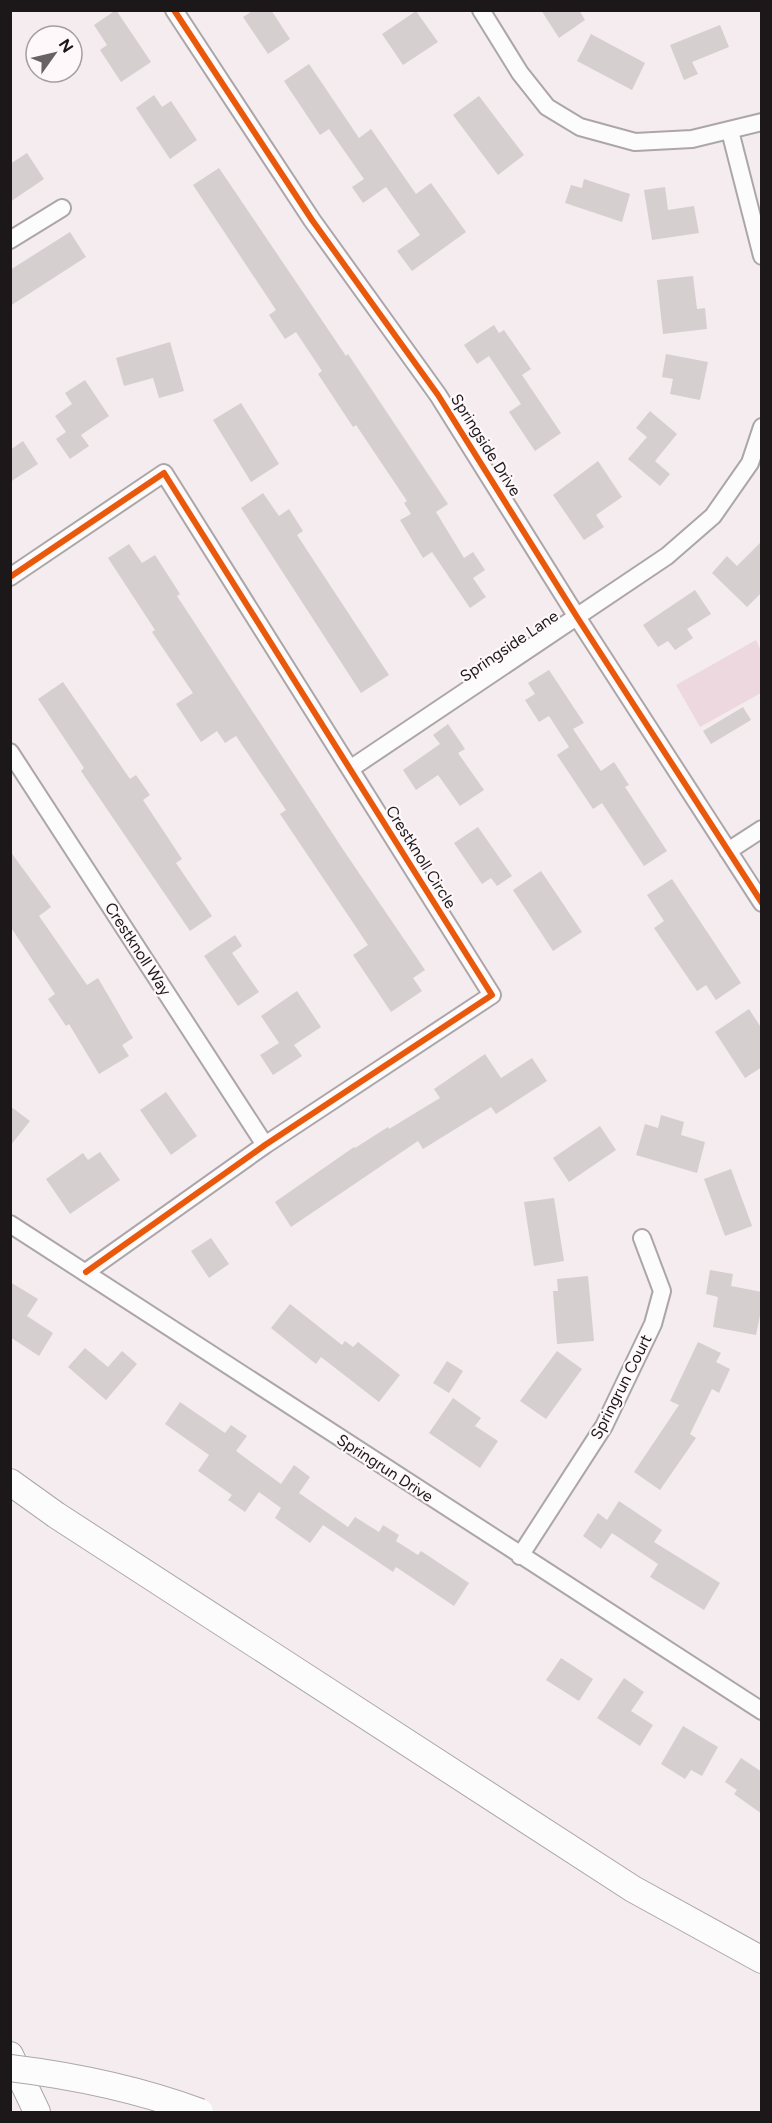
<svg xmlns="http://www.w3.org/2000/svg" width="772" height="2123" font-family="Figtree,sans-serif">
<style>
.green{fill:#eed8df}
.building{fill:#d5cfd0}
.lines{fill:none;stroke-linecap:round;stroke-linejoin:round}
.minor-casing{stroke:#aca6a8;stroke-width:20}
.highway-casing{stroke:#aca6a8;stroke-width:28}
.minor{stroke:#fdfcfc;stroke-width:16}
.highway{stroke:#fdfcfc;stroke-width:26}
.highway-bridge-casing{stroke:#aca6a8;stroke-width:28;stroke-linecap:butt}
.highway-bridge{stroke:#fdfcfc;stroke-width:26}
.cycleway-casing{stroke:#fef8fa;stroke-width:10}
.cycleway{stroke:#e8590c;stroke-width:6}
.labels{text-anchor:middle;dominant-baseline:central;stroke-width:4.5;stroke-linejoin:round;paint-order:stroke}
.street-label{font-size:16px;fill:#1c1719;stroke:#fef8fa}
</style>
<rect width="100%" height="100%" fill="#f4ecee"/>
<path class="green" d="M756 640 761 651V693L700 727 676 685Z"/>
<path class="building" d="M116 10 151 62 121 82 100 50 107 45 94 25Z
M254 10H271L290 39 268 54 243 17Z
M541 10H579L585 20 559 38Z
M416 11 438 42 403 65 382 34Z
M720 25 729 47 692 62 698 74 684 80 670 45Z
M591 34 645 63 632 90 577 61Z
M309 64 359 138 371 129 416 194 431 183 466 232 412 271 397 251 420 235 386 187 363 203 352 187 364 179 329 129 320 135 284 81Z
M154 95 162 107 171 101 197 140 170 159 136 108Z
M479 96 524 155 498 175 453 115Z
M27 153 44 179 10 202V164Z
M219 168 346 356 348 354 448 504 436 512 464 558 473 552 485 570 473 578 486 597 470 608 432 552 423 558 400 520 411 514 404 503 407 501 356 425 353 427 318 374 322 371 296 332 285 339 269 315 276 310 193 185Z
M584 179 630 194 622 222 565 203 571 185 582 188Z
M665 187 668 210 694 206 699 233 652 240 644 190Z
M70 232 86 257 10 306V270Z
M693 276 697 309 705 308 707 329 663 334 657 280Z
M494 325 499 333 504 330 531 369 522 375 561 433 535 451 509 412 521 404 489 356 477 364 464 345Z
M170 342 184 391 159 398 153 378 124 386 116 358Z
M666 354 708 362 700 400 670 394 673 379 662 377Z
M85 380 109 416 81 435 89 446 70 459 56 439 66 432 55 416 72 404 65 393Z
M241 403 279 464 251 482 213 420Z
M650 411 677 434 655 461 670 474 660 486 628 459 647 437 636 428Z
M23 441 38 464 10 482V450Z
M598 461 622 497 596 515 604 527 584 540 553 495Z
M263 493 279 516 289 509 303 531 297 535 389 675 361 693 241 508Z
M762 541V592L747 607 712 573 727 556 737 566Z
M129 544 142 563 155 555 180 594 177 596 344 851 425 970 413 978 422 991 391 1012 353 955 368 945 280 814 286 810 236 736 225 743 217 731 201 742 176 704 193 693 152 632 155 630 108 558Z
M695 590 711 614 687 629 693 638 675 650 668 641 658 647 643 625Z
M549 670 584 723 573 729 601 771 614 762 629 785 625 787 667 851 644 866 602 803 593 809 557 755 569 747 549 716 539 722 525 700 535 694 528 683Z
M63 682 130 779 136 775 150 795 143 800 182 859 176 863 212 916 190 931 81 771 84 768 38 699Z
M743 707 751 720 711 744 703 731Z
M448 724 465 749 458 753 484 790 460 806 438 775 416 790 403 770 440 744 433 735Z
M478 827 512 876 497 886 491 878 482 884 454 843Z
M10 851 51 907 39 916 87 985 98 978 133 1038 122 1045 129 1056 99 1074 69 1024 66 1026 48 999 55 994 10 926Z
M541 871 582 932 553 951 513 890Z
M672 879 741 983 716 1000 706 985 697 991 654 928 664 921 647 895Z
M235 935 242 946 232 953 259 992 238 1006 204 956Z
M297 991 321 1027 294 1045 302 1056 273 1075 260 1055 279 1043 261 1016Z
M749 1009 762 1029V1067L745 1078 715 1032Z
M485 1054 501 1078 532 1058 547 1081 496 1114 491 1107 423 1149 418 1141 291 1227 275 1202 354 1147 355 1148 388 1127 389 1129 440 1098 434 1089Z
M166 1092 197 1136 171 1155 140 1110Z
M10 1106 30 1121 10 1146Z
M661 1115 684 1122 681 1135 705 1142 697 1173 636 1155 645 1124 658 1128Z
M600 1126 616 1150 569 1182 553 1158Z
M100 1152 120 1180 70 1214 46 1179 83 1153 88 1160Z
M731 1169 752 1226 725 1236 704 1179Z
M554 1198 564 1261 534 1266 524 1202Z
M211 1238 229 1264 209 1278 191 1251Z
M710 1270 733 1274 731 1286 762 1292V1305L756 1335 713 1327 718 1297 706 1294Z
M588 1276 594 1341 557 1344 553 1291H558L557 1279Z
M10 1282 38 1299 27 1316 53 1333 39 1356 10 1337Z
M290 1304 342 1345 345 1341 353 1347 358 1342 400 1375 379 1402 321 1357 316 1364 271 1328Z
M698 1342 721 1353 716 1362 730 1369 719 1393 712 1389 690 1434 696 1438 660 1490 634 1472 679 1405 670 1401Z
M85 1348 108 1367 122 1351 137 1364 106 1400 68 1367Z
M557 1351 582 1369 546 1419 520 1401Z
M447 1361 463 1371 449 1393 433 1383Z
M453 1398 481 1418 475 1426 498 1441 480 1468 429 1433Z
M180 1402 225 1433 231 1425 247 1436 236 1451 281 1484 294 1465 310 1477 299 1493 348 1527 355 1517 379 1532 383 1525 399 1535 396 1541 418 1555 421 1551 469 1583 454 1606 396 1567 393 1572 323 1525 310 1543 275 1518 281 1508 259 1492 245 1512 228 1500 232 1495 198 1471 209 1455 165 1424Z
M619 1501 662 1530 654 1542 720 1583 704 1610 650 1577 658 1564 612 1533 601 1549 583 1536 598 1513 607 1520Z
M561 1658 593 1679 579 1701 546 1680Z
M624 1678 644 1692 631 1711 653 1725 640 1746 597 1718Z
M683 1726 718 1747 702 1776 691 1770 685 1779 661 1764Z
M741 1758 762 1772V1814L734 1794 737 1790 725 1782Z"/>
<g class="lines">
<defs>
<path id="minor" d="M174 10 312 220 438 395 577 617 762 903
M481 10 520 73 547 107 580 127 635 142 692 139 762 122
M730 131 762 256
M10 240 62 208
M10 577 164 473 492 995 265 1145 86 1272
M10 752 265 1145
M350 769 667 556 713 516 750 463 762 427
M728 851 762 829
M10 1224 762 1711
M520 1556 604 1426 653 1324 662 1291 642 1238"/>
<path id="highway" d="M10 1482 56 1515 633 1889 762 1960
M10 2055 37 2112"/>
</defs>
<use href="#minor" class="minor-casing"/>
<use href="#highway" class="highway-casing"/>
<use href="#minor" class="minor"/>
<use href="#highway" class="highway"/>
<defs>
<path id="highway-bridge" d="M10 2068C75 2076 138 2089 200 2112"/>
</defs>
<use href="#highway-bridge" class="highway-bridge-casing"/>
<use href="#highway-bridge" class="highway-bridge"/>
<defs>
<path id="cycleway" d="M174 10 312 220 438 395 577 617 762 903
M10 577 164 473 492 995 265 1145 86 1272"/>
</defs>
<use href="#cycleway" class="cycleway-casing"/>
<use href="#cycleway" class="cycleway"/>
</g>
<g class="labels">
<g class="street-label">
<text transform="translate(486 445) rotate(58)">Springside Drive</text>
<text transform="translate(509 646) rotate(-34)">Springside Lane</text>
<text transform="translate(421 857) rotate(58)">Crestknoll Circle</text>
<text transform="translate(138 949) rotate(57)">Crestknoll Way</text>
<text transform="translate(621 1387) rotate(-63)">Springrun Court</text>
<text transform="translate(385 1468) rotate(33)">Springrun Drive</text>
</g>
</g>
<rect width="772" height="2123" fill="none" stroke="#1c1719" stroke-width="24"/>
<g transform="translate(54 54) rotate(56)"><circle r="28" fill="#fef8fa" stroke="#a49ea0" stroke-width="1.5"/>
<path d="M0-4.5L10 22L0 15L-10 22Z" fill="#686264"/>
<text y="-9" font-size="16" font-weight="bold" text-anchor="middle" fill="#1c1719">N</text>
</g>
</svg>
